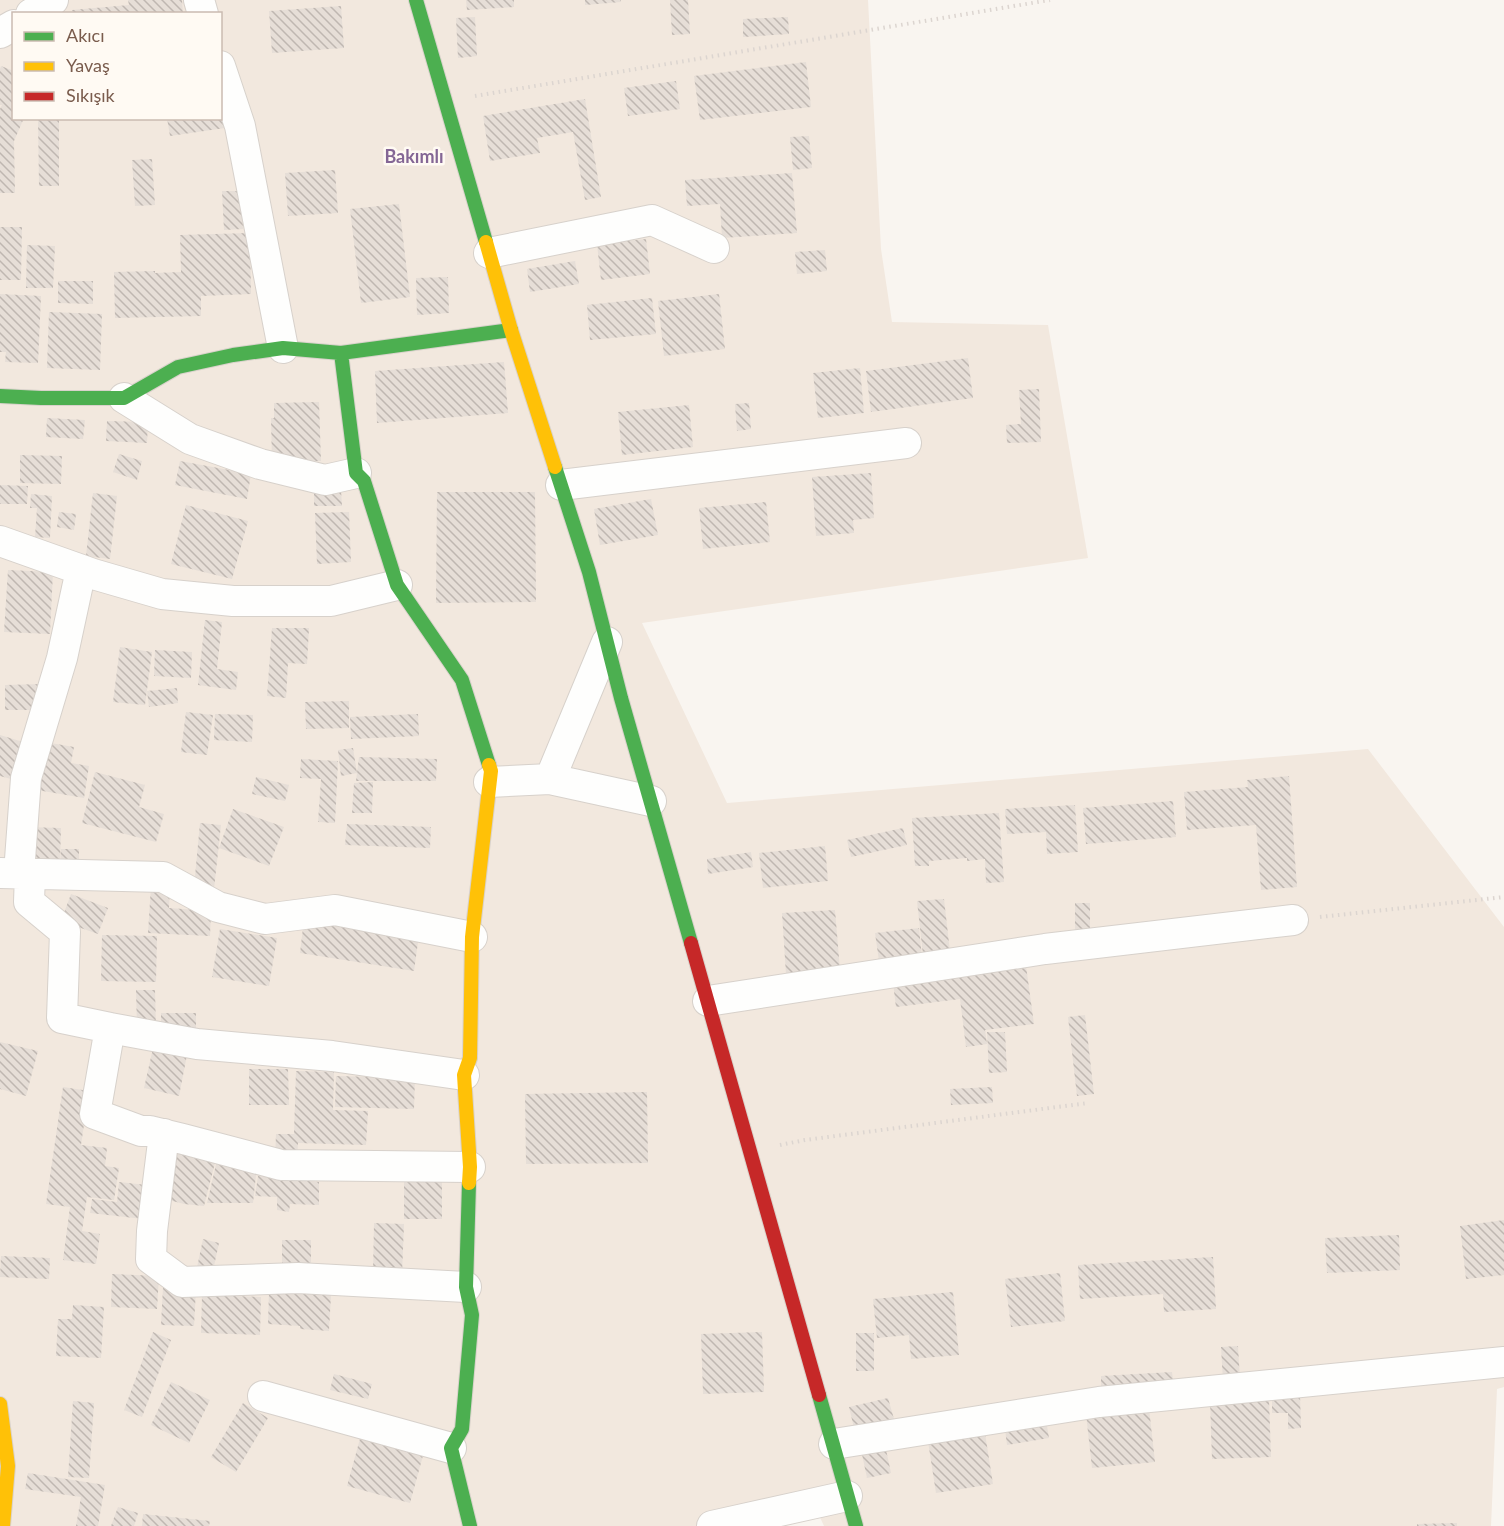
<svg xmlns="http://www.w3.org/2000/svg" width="1504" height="1526" font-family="Lato,sans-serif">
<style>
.residential{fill:#f2e8de;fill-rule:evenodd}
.building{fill:url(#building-back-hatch)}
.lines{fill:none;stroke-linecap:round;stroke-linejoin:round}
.street-casing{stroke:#d7d1cb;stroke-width:32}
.fast-casing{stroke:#d9d2cb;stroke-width:16}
.slow-casing{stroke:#d9d2cb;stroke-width:16}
.jam-casing{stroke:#d9d2cb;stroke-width:16}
.path{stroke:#dcd5d0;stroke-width:4;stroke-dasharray:1.5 4.5;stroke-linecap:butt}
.street{stroke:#fefefd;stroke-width:30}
.fast{stroke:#4caf50;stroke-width:14}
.slow{stroke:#ffc107;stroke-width:14}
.jam{stroke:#c62828;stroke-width:14}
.labels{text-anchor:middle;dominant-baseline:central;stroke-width:5;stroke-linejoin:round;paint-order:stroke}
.quarter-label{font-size:18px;font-weight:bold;fill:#846695;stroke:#fffaf3}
</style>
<defs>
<pattern id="building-back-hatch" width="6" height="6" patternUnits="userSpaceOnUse" patternTransform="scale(1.5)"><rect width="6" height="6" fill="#e6ded7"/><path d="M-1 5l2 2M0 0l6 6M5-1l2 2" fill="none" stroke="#bfb7b1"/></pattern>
</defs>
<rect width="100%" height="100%" fill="#f9f5f0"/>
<path class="residential" d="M0 0H868L881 249 892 322 1048 325 1088 558 642 623 727 803 1368 749 1504 927V1387L1497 1389 1491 1526H824L817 1511 754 1526H0ZM14 14H220V118H14Z"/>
<path class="building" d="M128 0H182L183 14H72V10L129 5Z
M466 0H514V7L467 10Z
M585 0H621V2L585 5Z
M670 0H688L690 34 672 35Z
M341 6 344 48 272 53 269 11Z
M475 17 477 56 458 58 456 18Z
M788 17 789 34 743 37V19Z
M806 62 811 107 700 120 694 76Z
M1 66 14 71V118H24L14 141 15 193H0V109L2 105H0V69Z
M676 81 680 109 628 116 624 88Z
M585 99 601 197 585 200 573 132 537 138 540 153 490 161 483 116Z
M220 110H222L225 128 170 136 167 118H220Z
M38 118H59V186H39Z
M809 136 812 168 793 170 790 137Z
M152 159 155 205 135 206 132 160Z
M335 170 338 213 288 216 285 173Z
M792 173 797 233 722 238 720 204 687 206 685 180Z
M222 191H242L243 229 224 230Z
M399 204 410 297 361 303 350 209Z
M0 227H22L21 280H0Z
M250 233 251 294 201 296V316L115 318 114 272 155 271V273L181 272 180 235Z
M646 239 650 274 601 280 597 244Z
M27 245 55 246 53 288H26Z
M825 250 827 271 797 274 795 252Z
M575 261 579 284 530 292 527 269Z
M448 277 449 313 417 315 416 278Z
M58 281H93V304L58 303Z
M0 294 41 296 38 363 5 362 6 352H0Z
M719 294 725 349 664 356 658 301Z
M652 298 656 334 590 340 587 305Z
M49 312 102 314 100 370 47 368Z
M968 358 973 398 871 412 866 371Z
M504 362 508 413 377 423 375 371Z
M860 368 864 413 818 418 813 373Z
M1039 389 1041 442 1007 443 1006 425 1021 424 1019 390Z
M319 402 321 461 272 462 271 418H274V403Z
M749 403 751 429 737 431 735 404Z
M689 405 693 447 622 455 618 412Z
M47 418 85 420 83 439 46 437Z
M107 421 148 422 147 443 106 441Z
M119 454 142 461 137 480 113 472Z
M20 455 62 456 61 484 20 483Z
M180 461 251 474 247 499 175 485Z
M871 473 874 518 853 520 854 533 816 536 812 477Z
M0 485 28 486 27 504H0Z
M314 490H341L342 506H314Z
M437 492H535L536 602 436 603Z
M93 493 117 496 110 559 86 556Z
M31 494 52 496 50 538 35 537 37 508H30Z
M651 499 658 535 600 545 594 509Z
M766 502 770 542 703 549 699 508Z
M186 505 248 521 232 579 171 564Z
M59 512 76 514 74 530 57 527Z
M349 512 351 562 317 564 315 513Z
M8 570 53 572 50 634 4 632Z
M205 620 222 622 217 669 238 672 236 690 198 685Z
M272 628H309L307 664 288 663 286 698 267 696Z
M120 647 152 652 145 705 113 702Z
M155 650 192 652 191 678 154 676Z
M42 684 43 710H5V685Z
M177 688 178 703 149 707 147 691Z
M349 701V728L306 729 305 702Z
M186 712 213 715 207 755 181 752Z
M215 714 253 715 252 742 214 740Z
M418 714 419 736 351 739 350 717Z
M0 735 33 745 22 782 0 776Z
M39 741 74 747 71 763 89 766 84 798 31 789Z
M353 748 357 773 341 776 338 750Z
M359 757 437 759 436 781H356Z
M301 759 338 761 335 823 318 822 321 779 300 778Z
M95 772 145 785 139 807 164 814 156 842 82 823Z
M1289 776 1297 887 1261 890 1256 825 1187 830 1184 792 1248 787 1247 780Z
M256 777 289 785 285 801 252 794Z
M373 782 372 813H352L354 783Z
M1173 801 1176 837 1086 844 1083 808Z
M1075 805 1078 852 1047 854 1046 832 1007 834 1005 809Z
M233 809 284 827 269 866 219 848Z
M999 813 1004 882 986 883 985 859 967 861V858L929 861V866H915L912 818Z
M200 823 221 825 214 889 194 887Z
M347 824 431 827 430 848 345 845Z
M27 827 61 828 60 862 26 861Z
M903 828 907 845 851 857 847 840Z
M825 846 828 881 763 888 759 853Z
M61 849H79V867H60Z
M751 852 753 867 708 874 707 859Z
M151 886 170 887 169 908 211 911 210 936 148 933Z
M71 894 108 908 98 934 61 921Z
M944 899 950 952 923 955 917 901Z
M1075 903H1090V934H1075Z
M835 910 840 970 786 974 782 913Z
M304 919 419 935 414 971 300 953Z
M919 928 922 957 879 961 875 933Z
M220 929 277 938 269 986 212 977Z
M102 935 157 936 156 982 101 981Z
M1026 966 1034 1024 985 1030 987 1044 966 1047 960 999 896 1007 893 983Z
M136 990H155L156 1028H137Z
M161 1013H196V1034L161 1033Z
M1085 1015 1094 1094 1077 1096 1068 1017Z
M987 1032H1005L1007 1072 989 1073Z
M0 1042 38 1051 26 1096 0 1089Z
M153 1048 187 1055 179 1096 144 1088Z
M249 1069H288L289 1105H249Z
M296 1071 334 1072 333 1110 368 1111 366 1145 298 1143 297 1159H275L276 1134H294Z
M336 1076 415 1078 414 1109 335 1107Z
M63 1087 89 1091 81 1145 107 1148 105 1166 119 1168 114 1200 87 1197 82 1231 100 1234 96 1264 63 1260 70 1207 46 1204Z
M992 1087 993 1103 951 1105 950 1089Z
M647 1092 648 1163 526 1164 525 1094Z
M175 1142 217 1155 204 1206 184 1204 161 1198Z
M218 1156 257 1166 253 1203H207Z
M258 1176 319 1182V1205L290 1204 289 1212 277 1210V1197L255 1196Z
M404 1179H442V1219H404Z
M119 1182 156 1186 152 1220 90 1213 92 1199 117 1202Z
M1504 1220V1275L1466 1279 1460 1226Z
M374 1223 404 1224 402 1275 373 1274Z
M1399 1235 1400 1270 1327 1273 1325 1238Z
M203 1239 219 1243 211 1280 195 1277Z
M282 1240H311V1266H282Z
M1 1256 50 1258 49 1279 0 1277Z
M1213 1257 1216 1309 1164 1312 1163 1294 1080 1299 1078 1265Z
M1060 1273 1065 1321 1011 1327 1005 1279Z
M112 1274 159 1276 157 1309 111 1307Z
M163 1287 196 1289 194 1326 161 1325Z
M269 1291 331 1295 329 1331 300 1329V1326L268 1324Z
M953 1292 959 1355 911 1359 909 1335 877 1338 873 1299Z
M202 1295 261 1297 260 1335 201 1333Z
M73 1305 104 1307 101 1358 56 1356 58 1319H72Z
M153 1332 171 1340 142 1417 124 1410Z
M762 1332 764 1392 703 1394 701 1334Z
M856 1333H874V1371H856Z
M1238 1346 1240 1380 1223 1381 1221 1347Z
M1172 1372 1174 1388 1101 1393V1376Z
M334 1374 372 1384 368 1399 330 1390Z
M171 1382 210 1400 189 1443 151 1425Z
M1300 1395 1301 1428 1288 1429V1413H1272V1396Z
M888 1398 894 1419 854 1428 849 1407Z
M1269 1399 1271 1457 1212 1459 1210 1401Z
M73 1401 94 1403 89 1478 68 1477Z
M243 1403 268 1418 236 1472 211 1457Z
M1149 1408 1155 1462 1092 1468 1086 1414Z
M1045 1414 1049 1438 1007 1445 1004 1421Z
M984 1427 993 1484 936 1493 927 1435Z
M361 1435 424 1452 410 1503 347 1486Z
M884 1440 891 1473 867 1478 860 1445Z
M28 1473 105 1485 98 1526H76L81 1497 25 1489Z
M118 1507 138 1513 134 1526H111Z
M143 1514 210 1521 209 1526H142Z
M1457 1523V1526H1417V1524Z"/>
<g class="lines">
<defs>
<path id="street" d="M199 0 203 14
M31 14 53 0
M0 33 14 25
M220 66 240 126 283 348
M489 253 652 220 714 248
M124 398 190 439 260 464 325 480 356 473
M561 485 906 443
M0 541 93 574 162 594 233 601H331L397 585
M550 779 651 801
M489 782 550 779 607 642
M0 873 163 877 218 907 265 919 335 910 472 937
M19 873 26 778 62 658 81 570
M30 873 29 902 65 932 62 1018 110 1028
M708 1001 1045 949 1293 920
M464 1075 332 1056 197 1044 110 1028 95 1114 141 1131H150L183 1139 281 1165 470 1167
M164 1134 152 1231 151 1259 182 1282 298 1278 466 1287
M263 1396 451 1448
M834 1444 1099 1402 1504 1362
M712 1526 847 1496"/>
<path id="fast" d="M416 0 486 242
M341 353 356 473 364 481 397 585 462 680 489 765
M0 396 41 398H124L178 367 233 355 283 348 341 353 511 330
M555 467 589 572 621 698 691 943
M469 1183 466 1287 472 1315 462 1429 451 1448 470 1526
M819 1395 856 1526"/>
<path id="slow" d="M486 242 511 330 555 467
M469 1183 470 1167 464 1075 470 1058 472 937 491 771 489 765
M0 1404 8 1466 3 1526"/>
<path id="jam" d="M691 943 819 1395"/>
</defs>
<use href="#street" class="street-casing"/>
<use href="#fast" class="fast-casing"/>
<use href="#slow" class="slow-casing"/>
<use href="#jam" class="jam-casing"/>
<path class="path" d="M475 96 1050 0
M1320 917 1504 897
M780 1145 805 1140 1088 1103"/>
<use href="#street" class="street"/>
<use href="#fast" class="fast"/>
<use href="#slow" class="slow"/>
<use href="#jam" class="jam"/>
</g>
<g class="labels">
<g class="quarter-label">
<text x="414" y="156">Bakımlı</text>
</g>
</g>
<rect x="12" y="12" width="210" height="108" fill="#fffaf3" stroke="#cabbb1" stroke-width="1.5"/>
<rect x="24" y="32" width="30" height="9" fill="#4caf50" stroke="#cabbb1" stroke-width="1.5"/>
<text x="66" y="42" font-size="18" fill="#7a5c4d">Akıcı</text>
<rect x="24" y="62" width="30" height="9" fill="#ffc107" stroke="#cabbb1" stroke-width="1.5"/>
<text x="66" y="72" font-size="18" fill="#7a5c4d">Yavaş</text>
<rect x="24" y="92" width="30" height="9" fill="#c62828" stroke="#cabbb1" stroke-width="1.5"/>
<text x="66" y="102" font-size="18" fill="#7a5c4d">Sıkışık</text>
</svg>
